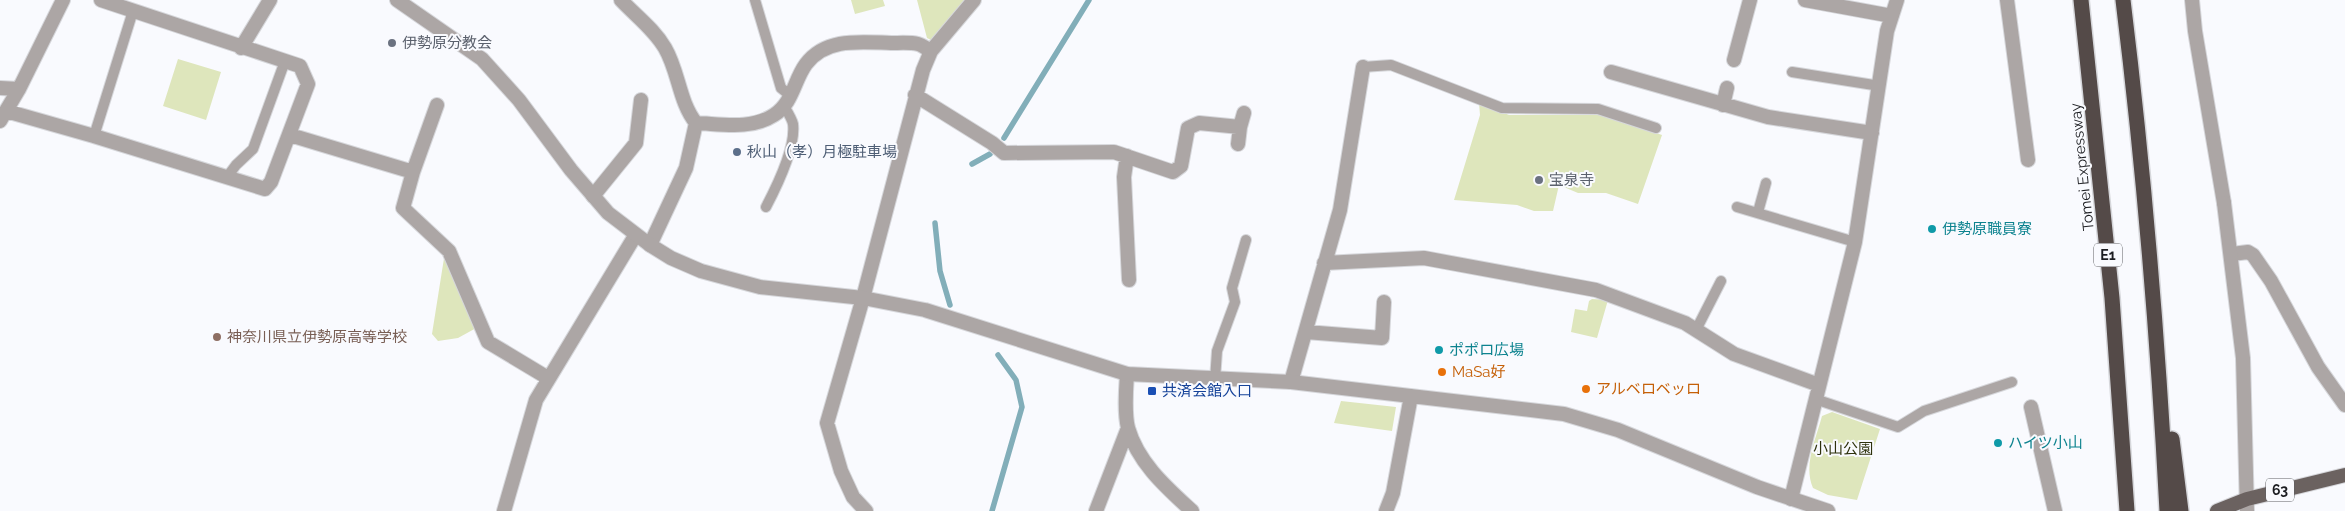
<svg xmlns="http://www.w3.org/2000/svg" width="2345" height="511" font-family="Raleway,'Noto Sans JP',sans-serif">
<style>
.green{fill:#dee6bc}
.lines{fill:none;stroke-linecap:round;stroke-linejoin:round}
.stream{stroke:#82aeb9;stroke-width:5.5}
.service-casing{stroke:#d6d7db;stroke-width:12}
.minor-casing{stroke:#d6d7db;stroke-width:16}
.tertiary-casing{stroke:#d6d7db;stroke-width:16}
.primary-casing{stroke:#d6d7db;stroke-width:16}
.motorway-casing{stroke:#d6d7db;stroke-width:18}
.service{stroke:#aca6a5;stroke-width:10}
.minor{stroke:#aca6a5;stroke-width:14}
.tertiary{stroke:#aca6a5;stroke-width:14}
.primary{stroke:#6b6260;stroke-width:14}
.motorway{stroke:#544a48;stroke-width:15}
.worship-dot{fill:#6b7280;stroke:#f9fafe;stroke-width:2}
.service-dot{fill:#5c6f8a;stroke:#f9fafe;stroke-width:2}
.culture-dot{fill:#0f9aa8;stroke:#f9fafe;stroke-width:2}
.education-dot{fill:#8d6e63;stroke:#f9fafe;stroke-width:2}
.food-dot{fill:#e8710a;stroke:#f9fafe;stroke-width:2}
.transit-dot{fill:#1a4fb4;stroke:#f9fafe;stroke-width:2}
.labels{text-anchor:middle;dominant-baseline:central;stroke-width:4;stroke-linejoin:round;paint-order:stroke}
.shield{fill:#f9fafe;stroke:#5e5f63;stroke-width:1}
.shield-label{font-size:14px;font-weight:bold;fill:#1c1d21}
.worship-label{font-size:15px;fill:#5b616d;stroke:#f9fafe;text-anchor:start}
.service-label{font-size:15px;fill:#4e5e75;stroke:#f9fafe;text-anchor:start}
.street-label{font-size:15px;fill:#1c1d21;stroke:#f9fafe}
.culture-label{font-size:15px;fill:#0d838f;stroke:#f9fafe;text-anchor:start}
.education-label{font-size:15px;fill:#785e54;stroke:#f9fafe;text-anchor:start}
.food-label{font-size:15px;fill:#c56008;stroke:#f9fafe;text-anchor:start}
.transit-label{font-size:15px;fill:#164399;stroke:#f9fafe;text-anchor:start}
.park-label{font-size:15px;fill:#2e320c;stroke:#f9fafe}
</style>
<rect width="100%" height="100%" fill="#f9fafe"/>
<path class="green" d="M851 0H883L885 6 855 14Z
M917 0H965L931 40 927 38Z
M178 59 221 72 206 120 163 106Z
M1479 103 1509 115H1605L1662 135 1638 204 1606 193H1578L1559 185 1553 211H1534L1517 205 1454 200 1480 115Z
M445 252 478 327 458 338 438 341 432 334Z
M1592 299 1608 300 1597 338 1571 332 1575 309 1587 311 1589 301Z
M1341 401 1396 407 1392 431 1334 423Z
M1832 412 1880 429 1857 500 1828 495 1813 488C1803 465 1816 439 1822 416Z"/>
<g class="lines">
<path class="stream" d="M1004 138 1089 0
M972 164 990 154
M935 223 940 271 950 305
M992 511 1022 407 1016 380 998 355"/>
<defs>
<path id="service" d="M755 0 781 88 791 96
M1363 67 1391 65 1502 108 1598 109 1656 128
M1792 72 1880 86
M94 136 133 11
M227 177 236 165 253 149 285 61
M766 207C777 186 796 148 793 124 792 119 787 111 784 106
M1737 207 1855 242
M1758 212 1766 183
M1696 330 1721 281
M1215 380 1217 351 1235 302 1232 288 1246 240
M1815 399 1898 427 1924 411 2012 382"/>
<path id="minor" d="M621 0C636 16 654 29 665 48 679 72 679 102 696 123 722 124 751 130 774 115 793 103 794 80 806 64 826 37 861 42 891 43 899 43 910 42 918 44 922 45 927 49 931 51
M1805 0 1892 16
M2007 0 2028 160
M2192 0 2195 31 2224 203
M241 48 270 0
M1734 60 1750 0
M1611 72 1768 117 1872 133
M0 88 19 89
M915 95 992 143 1004 153 1114 152 1173 172 1181 166 1188 128 1199 123 1240 127 1244 113
M437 105 413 172 403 208 449 251 488 342 548 378
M1723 105 1727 88
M6 111 94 136 265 189 271 182 308 84 300 66 101 0
M0 121 19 89 63 0
M290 135 413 172
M1238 144 1240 127
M1127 156 1124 177 1129 280
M593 196 636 143 641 100
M650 245 686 168 696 123
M2232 254 2248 252 2253 255 2271 281 2318 367 2345 405
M1324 263 1424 258 1596 290 1685 323 1734 354 1819 385
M1306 332 1382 338 1384 302
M1127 374C1126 390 1124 412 1128 428 1138 463 1167 488 1192 511
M1291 382 1340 210 1363 67
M2031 407 2055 511
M1791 499 1855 242 1887 31 1897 0
M504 511 536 400 635 236
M866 511 853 497 841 471 827 423 863 298 923 70 931 51 974 0
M1096 511 1128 428"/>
<path id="tertiary" d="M397 0 482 59 519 100 571 170 608 213 650 245 671 258 701 271 760 287 863 298 925 310 1127 374 1291 382 1564 414 1618 430 1757 487 1828 511
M2224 203 2243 358 2247 511
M1386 511 1393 493 1411 396"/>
<path id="primary" d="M2217 511 2247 499 2345 475"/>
<path id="motorway" d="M2081 0 2112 298 2127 511
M2123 0C2144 170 2158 340 2167 511
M2172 439 2181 511"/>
</defs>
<use href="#service" class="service-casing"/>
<use href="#minor" class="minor-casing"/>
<use href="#tertiary" class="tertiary-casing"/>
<use href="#primary" class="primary-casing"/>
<use href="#motorway" class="motorway-casing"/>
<use href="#service" class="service"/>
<use href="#minor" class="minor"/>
<use href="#tertiary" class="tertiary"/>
<use href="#primary" class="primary"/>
<use href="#motorway" class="motorway"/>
</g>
<g class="worship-dot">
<circle cx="392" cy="43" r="5"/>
<circle cx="1539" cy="180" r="5"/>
</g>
<circle class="service-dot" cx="737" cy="152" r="5"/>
<g class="culture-dot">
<circle cx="1932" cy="229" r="5"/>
<circle cx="1439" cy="350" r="5"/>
<circle cx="1998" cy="443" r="5"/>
</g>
<circle class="education-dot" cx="217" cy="337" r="5"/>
<g class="food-dot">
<circle cx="1442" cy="372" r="5"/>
<circle cx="1586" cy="389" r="5"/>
</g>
<rect class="transit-dot" x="1147" y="386" width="10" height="10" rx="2.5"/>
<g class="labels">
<g class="shield">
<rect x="2094" y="243.5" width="28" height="23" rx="4"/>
<rect x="2266" y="478.5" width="28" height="23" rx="4"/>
</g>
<g class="shield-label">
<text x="2108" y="255">E1</text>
<text x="2280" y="490">63</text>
</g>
<g class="worship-label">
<text x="402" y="43">伊勢原分教会</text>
<text x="1549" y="180">宝泉寺</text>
</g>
<g class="service-label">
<text x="747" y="152">秋山（孝）月極駐車場</text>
</g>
<g class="street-label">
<text transform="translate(2082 167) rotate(-96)">Tomei Expressway</text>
</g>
<g class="culture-label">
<text x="1942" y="229">伊勢原職員寮</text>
<text x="1449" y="350">ポポロ広場</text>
<text x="2008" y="443">ハイツ小山</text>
</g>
<g class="education-label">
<text x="227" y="337">神奈川県立伊勢原高等学校</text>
</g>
<g class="food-label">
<text x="1452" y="372">MaSa好</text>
<text x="1596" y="389">アルベロベッロ</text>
</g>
<g class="transit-label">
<text x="1162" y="391">共済会館入口</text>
</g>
<g class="park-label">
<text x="1843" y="449">小山公園</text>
</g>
</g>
</svg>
